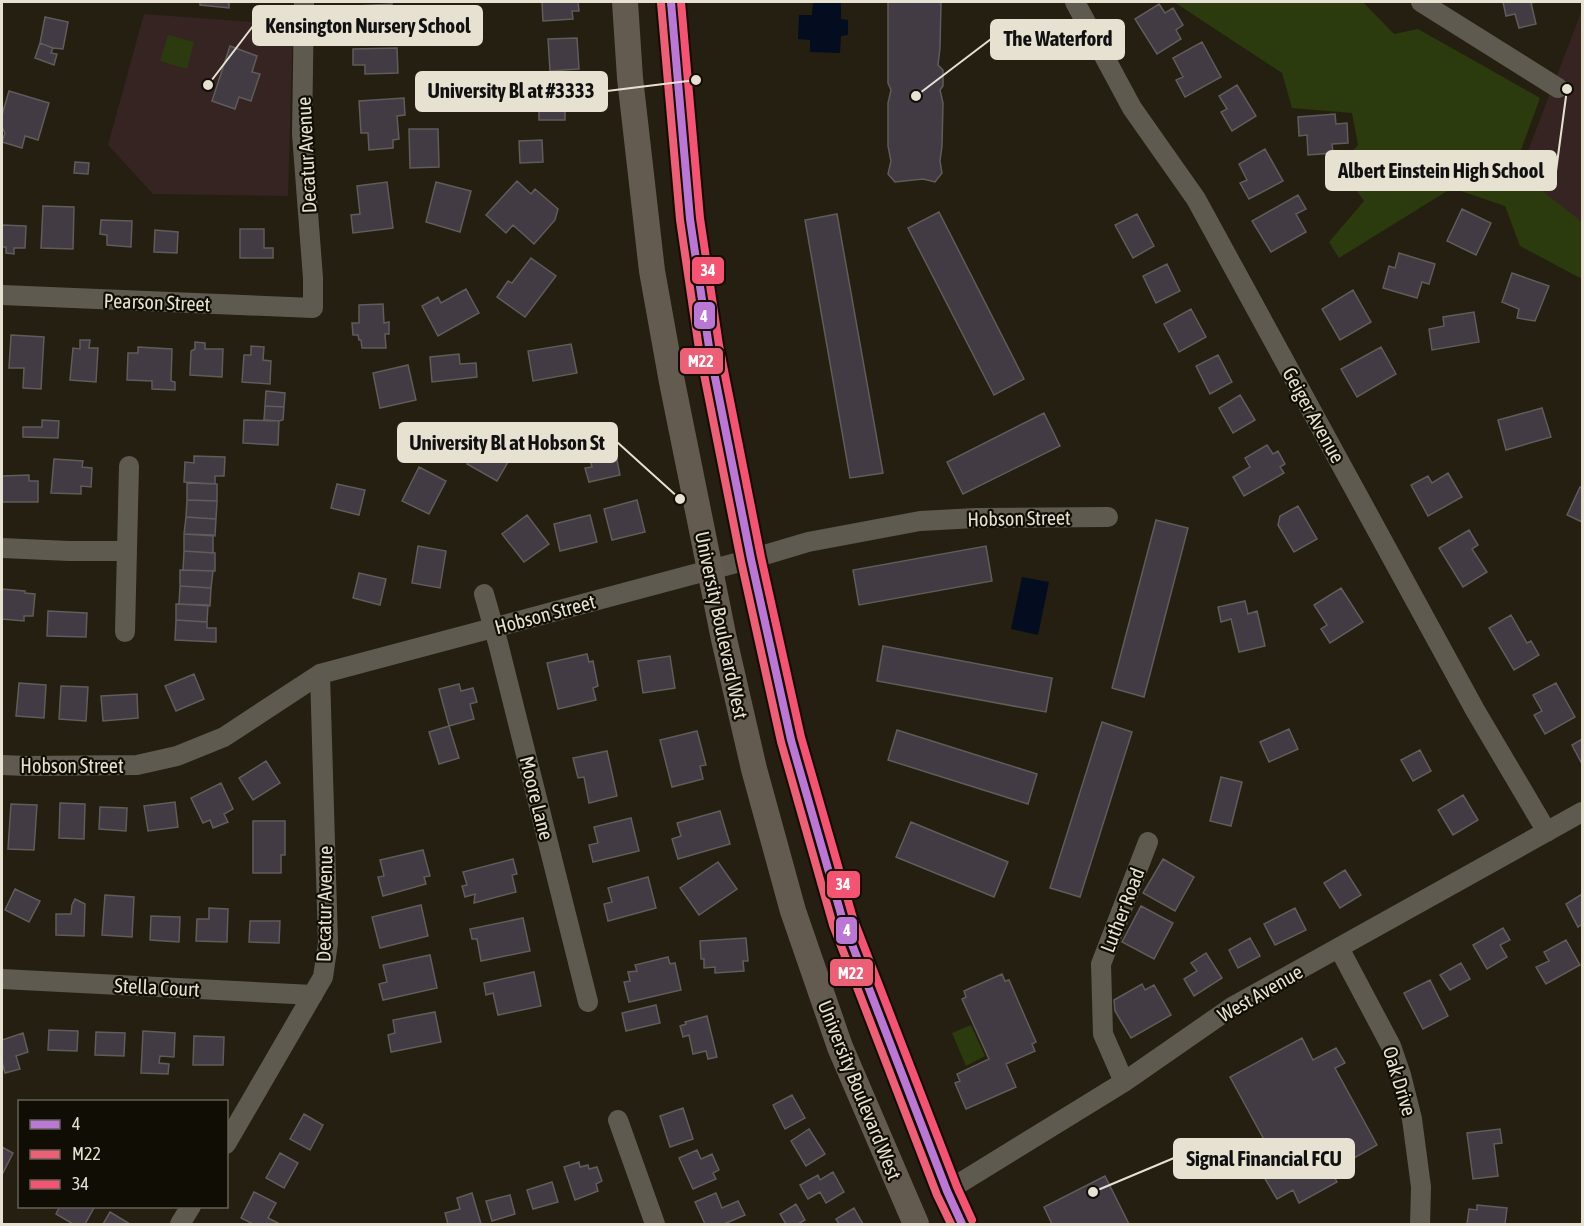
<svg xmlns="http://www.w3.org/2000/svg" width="1584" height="1226" font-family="'Asap Condensed',sans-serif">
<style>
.education{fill:#362423}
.green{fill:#2b3b0d}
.water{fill:#030d1f}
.building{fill:#423b43;stroke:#5f5c5a;stroke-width:1.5}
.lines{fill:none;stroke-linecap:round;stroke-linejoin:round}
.minor{stroke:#5e5a4f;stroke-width:20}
.major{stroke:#645b50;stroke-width:26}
.bus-1-casing{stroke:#100d04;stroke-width:12}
.bus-2-casing{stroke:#100d04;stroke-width:12}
.bus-3-casing{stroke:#100d04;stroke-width:12}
.bus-1{stroke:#ba77d6;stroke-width:8}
.bus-2{stroke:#ee5e75;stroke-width:8}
.bus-3{stroke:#f65372;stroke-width:8}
.labels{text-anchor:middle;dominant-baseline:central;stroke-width:4.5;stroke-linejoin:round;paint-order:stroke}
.street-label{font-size:20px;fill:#e7e1d2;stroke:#100d04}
.leader{fill:none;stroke:#e7e1d2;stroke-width:2}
.callout-dot{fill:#e7e1d2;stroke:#100d04;stroke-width:2}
.callout{fill:#e7e1d2;stroke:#e7e1d2;stroke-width:2}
.callout-label{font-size:21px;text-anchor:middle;font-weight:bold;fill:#111}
.line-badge{stroke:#100d04;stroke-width:2}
.badge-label{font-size:16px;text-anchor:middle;font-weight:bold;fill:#fff}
</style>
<rect width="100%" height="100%" fill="#241f10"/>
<path class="education" d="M1582 10V236L1521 169Z
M144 14 293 25 288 196 153 194 108 145Z"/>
<path class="green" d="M1174 2H1363L1394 34 1418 29 1540 98 1514 169 1582 222V279L1520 246 1505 206 1452 188 1339 258 1329 242 1364 201 1339 166 1358 145 1352 113 1292 108 1282 73Z
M168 35 194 42 187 69 160 61Z
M971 1025 985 1056 966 1066 952 1033Z"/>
<path class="water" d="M813 2 841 3V19L848 20V35L841 36 840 53 810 52V40L798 39 799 15H812Z
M1022 577 1049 582 1038 635 1011 629Z"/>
<path class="building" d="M200 2H229V8L200 5Z
M542 2H578L579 11H572L573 19 543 21Z
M888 2H941L940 48 938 65 943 70V86L940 90 943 103 942 146 940 161 942 173 935 182 923 179 895 182 888 174 891 161 888 146V103L891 90 888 83Z
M1503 2H1536L1531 3 1536 24 1519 28 1515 14 1506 16Z
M392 4 394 36 357 38 355 6Z
M1159 4 1165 13 1173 8 1183 25 1176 30 1181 39 1157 54 1135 19Z
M45 17 68 22 63 49 53 48 40 43Z
M577 38 579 69 550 71 548 39Z
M1202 42 1221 77 1185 97 1176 80 1183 77 1173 58Z
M40 43 53 48 51 53 57 54 54 65 35 58Z
M230 46 257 56 252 72 260 74 251 101 239 97 235 109 212 101Z
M397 48 398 73 365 74V65H353V49Z
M550 82V93H565V120H539V98H531V83Z
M1237 85 1256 116 1232 131 1221 112 1227 109 1219 96Z
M9 91 49 103 38 140 25 136 22 148 2 142 5 133 2 127V115Z
M404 98 405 115 397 116 399 139 393 140V148L369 150 368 133H361L359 101Z
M1335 114 1336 124 1347 123 1348 143 1332 144 1333 153 1308 155 1307 135 1299 136 1298 117Z
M409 129H438L439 167 410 168Z
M542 140 543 162 520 163 519 141Z
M1265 149 1283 181 1249 199 1240 183 1247 180 1239 164Z
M75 162 89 163 88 174 74 173Z
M517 181 531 194 535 189 558 209 555 220 534 244 513 225 506 233 486 215Z
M387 182 393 228 353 233 351 215 360 214 357 186Z
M436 182 471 191 460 232 426 222Z
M1298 195 1306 209 1296 214 1306 232 1271 252 1252 221Z
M43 206 74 207 73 249 41 248Z
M1462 209 1491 223 1476 255 1447 241Z
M939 212 1024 379 994 395 908 228Z
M837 214 883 473 850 478 805 220Z
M1137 214 1154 246 1133 258 1115 225Z
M101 220 132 221 131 247 107 245V235L100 234Z
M2 225 26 226 25 248H14V254L6 253V247H2Z
M240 229H264V248H273V258H240Z
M155 230 178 232 177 253 154 252Z
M1399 253 1435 264 1429 284 1422 282 1417 298 1383 288 1389 266 1395 268Z
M531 258 556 276 525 317 497 297 508 281 512 283Z
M1167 264 1180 291 1156 303 1143 276Z
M1512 273 1549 286 1535 321 1517 318 1519 309 1502 302Z
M466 289 479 313 438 336 422 306 438 297 441 303Z
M1353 290 1371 322 1340 340 1322 309Z
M383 304 384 323 389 322V334H385L386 348H362L361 340H359L358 335H353L352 323H359V305Z
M1191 309 1206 337 1179 352 1164 324Z
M1474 312 1479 342 1432 350 1429 329 1444 326 1443 317Z
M11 335 44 337 41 389 23 388 24 368H9Z
M80 340H90L89 348H98L96 382 70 380 73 348 80 349Z
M195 342 205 343V349H223L222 377 190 375 191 351 195 349Z
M571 344 577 373 533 381 528 351Z
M251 346 264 347 263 360 271 361 270 384 242 382 244 355H251Z
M138 347 172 349 171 381 175 382V390L152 389V381L127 380 128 353H138Z
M1381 347 1396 374 1357 397 1341 369Z
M459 354 460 364 476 363 477 377 432 382 430 357Z
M1218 355 1232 382 1210 394 1196 366Z
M408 365 416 400 380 408 373 373Z
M266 391 285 393 284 407 265 406Z
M1240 395 1255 420 1233 433 1219 408Z
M265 406 284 407 283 420 279 421 264 420Z
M1542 408 1551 437 1506 450 1498 420Z
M1044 413 1060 446 963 494 947 462Z
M42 420 59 421 58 438 23 437V427H42Z
M244 420 279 421 278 445 243 443Z
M482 438 512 455 497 481 467 464Z
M1267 445 1273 454 1278 451 1285 464 1280 467 1284 473 1244 496 1233 477 1250 467 1245 458Z
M614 446 620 475 589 482 585 468 592 467 588 452Z
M194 456 225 457 224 476H215V484L184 482 185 462 194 463Z
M54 459 83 461 82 467 92 468 91 487 81 486V494L51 493Z
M419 467 446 481 429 514 402 501Z
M1448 473 1462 497 1428 516 1411 485 1428 476 1432 483Z
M29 475V481H38V502H2V476Z
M187 483 217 484V501L187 500Z
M337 484 365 490 359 515 331 508Z
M1580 487 1582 488V522L1567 515Z
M187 500 217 501 216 519 186 517Z
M637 500 645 532 612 540 604 509Z
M1298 506 1317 539 1294 552 1278 525 1280 516Z
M527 515 549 544 524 562 502 534Z
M590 515 597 542 560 551 554 524Z
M186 517 216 519 215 536 184 534Z
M1156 520 1188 528 1144 697 1112 688Z
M1469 530 1478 545 1472 549 1487 572 1463 587 1439 548Z
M184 534 213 535V553L184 551Z
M418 546 446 551 440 588 412 583Z
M986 546 992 581 859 605 853 570Z
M184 551 215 553V571L183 570Z
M180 570 213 571 211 588 180 586Z
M359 573 386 579 380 605 353 598Z
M180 586 211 588 210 606 179 604Z
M1341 588 1363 622 1330 643 1321 629 1327 625 1314 605Z
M2 589 25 591V593L35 594 33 616H24V621L2 619Z
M1245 601 1248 614 1257 611 1265 646 1239 652 1231 619 1221 622 1218 607Z
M176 604 208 605 207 622 176 620Z
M48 611 87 613 86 637 47 636Z
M1511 615 1527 643 1531 641 1539 655 1514 670 1489 628Z
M176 620 207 622V628H216V642L175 640Z
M883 646 1052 678 1046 712 877 681Z
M587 654 589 662 593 661 598 686 593 688 596 700 558 709 547 663Z
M670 656 675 688 643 693 638 661Z
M194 674 204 699 176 711 165 686Z
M19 683 46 685 44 718 16 716Z
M1556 683 1575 717 1545 734 1534 715 1542 711 1533 695Z
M459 684 461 691 473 688 477 702 470 704 474 719 449 726 439 689Z
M61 686 88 687 86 721 59 719Z
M137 694 138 718 103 721 101 696Z
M1102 722 1132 732 1080 897 1050 888Z
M449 726 459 758 439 764 429 732Z
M1289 729 1298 749 1269 762 1260 742Z
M897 730 1037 774 1028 804 888 760Z
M697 731 706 765 700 766 703 779 672 787 660 740Z
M1582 739V764L1572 745Z
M1420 750 1431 771 1413 781 1401 760Z
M607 751 617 796 589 803 584 777 578 778 573 758Z
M266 761 280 783 253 800 239 778Z
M1221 777 1242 782 1231 826 1210 821Z
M221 783 233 809 224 814 228 822 213 828 210 820 203 823 191 798Z
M1463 795 1478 820 1453 835 1438 810Z
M175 802 178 827 148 831 144 806Z
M60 803 85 804 84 839 59 838Z
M11 804 37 805 34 850 8 849Z
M100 807 127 808 126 831 99 829Z
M720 811 730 844 678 859 672 839 681 836 677 823Z
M631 818 639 851 593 862 589 845 598 843 594 827Z
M253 821H285V855H281V873H253Z
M911 822 1008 862 994 897 896 857Z
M423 850 430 876 424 877 426 884 383 896 378 877 384 876 380 860Z
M513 859 517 874 512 875 516 892 474 903 475 894 465 897 462 886 467 885 463 872Z
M1163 859 1194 877 1175 911 1143 893Z
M718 862 737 889 699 915 680 888Z
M1345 870 1361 895 1340 908 1324 883Z
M648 877 656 908 608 921 604 904 612 902 608 888Z
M15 889 40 901 29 922 5 910Z
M1582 894V924L1578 927 1566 904Z
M105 895 134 897 132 937 102 935Z
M75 899 85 904 84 936 56 935V914H71L72 905Z
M421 905 428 936 380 948 372 917Z
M1141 906 1173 923 1154 959 1122 942Z
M209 908 228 909 227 942 196 941 197 919H209Z
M1295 908 1306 930 1275 945 1264 924Z
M151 916 180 917 179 942 150 940Z
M523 918 530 951 481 961 477 939H472L470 929Z
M250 921H280L279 943 249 942Z
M1503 928 1510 940 1500 945 1507 957 1487 969 1473 945Z
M746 938 748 961H743L744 971 715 973V967L704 968V959H701L700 941Z
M1250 938 1260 956 1238 968 1229 950Z
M1566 940 1580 965 1546 984 1536 967 1549 961 1544 952Z
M1206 953 1222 978 1194 996 1184 979 1197 971 1191 963Z
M430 955 437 988 383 1000 379 984 387 982 383 965Z
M668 957 670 964 675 963 681 990 629 1002 624 982 630 981 628 972 637 971 635 965Z
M1461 963 1470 979 1450 990 1440 975Z
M534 972 541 1006 498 1015 493 993 486 995 484 983Z
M1002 974 1005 981 1009 980 1036 1042 1032 1044 1035 1051 1006 1064 1016 1087 966 1109 955 1083 960 1081 957 1074 989 1059 962 999 966 997 964 991Z
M1430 980 1448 1016 1423 1029 1404 993Z
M1142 984 1145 990 1154 985 1171 1015 1131 1038 1115 1011 1114 1000Z
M656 1005 660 1023 626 1031 622 1013Z
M435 1012 441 1042 391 1052 388 1035 395 1033 393 1020Z
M707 1016 717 1057 708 1059 706 1051 693 1054 689 1035 683 1037 680 1026 686 1024 685 1022Z
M49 1030 78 1031 77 1051 48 1050Z
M143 1031 175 1033 174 1057 160 1056 159 1063 169 1064 168 1074 141 1073Z
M96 1032 125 1033 124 1056 95 1055Z
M23 1033 28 1052 16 1056 20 1069 5 1073 2 1061V1040Z
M194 1036 224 1037 223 1065H193Z
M1302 1038 1313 1060 1336 1048 1345 1063 1335 1068 1377 1145 1331 1171 1337 1182 1299 1203 1293 1190 1277 1199 1264 1177 1280 1169 1230 1077Z
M792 1095 805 1118 785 1129 773 1105Z
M683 1108 693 1139 670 1147 660 1116Z
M304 1114 323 1125 310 1150 290 1139Z
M809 1129 825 1154 806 1166 791 1141Z
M1500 1129 1502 1143 1494 1144 1498 1176 1473 1179 1467 1133Z
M2 1147 13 1153 2 1175Z
M697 1150 701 1159 712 1154 719 1170 713 1173 716 1179 693 1189 679 1158Z
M280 1153 298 1163 284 1188 266 1178Z
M579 1162 580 1167 588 1165 589 1169 597 1167 602 1181 596 1184 598 1191 575 1200 564 1167Z
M833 1172 844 1192 826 1203 820 1192 808 1199 800 1185 818 1175 820 1180Z
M1105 1176 1129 1224H1052L1044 1207Z
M552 1182 558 1202 533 1209 527 1190Z
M254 1192 276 1203 268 1218 278 1223 277 1224H253L241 1218Z
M472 1193 481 1224H448L445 1213 460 1209 457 1198Z
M716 1193 722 1208 738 1201 745 1215 724 1224H705L695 1202Z
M510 1195 515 1214 492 1221 486 1201Z
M796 1204 805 1220 798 1224H786L780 1214Z
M1477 1205 1507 1208 1505 1224H1467L1469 1209 1477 1210Z
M60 1206H95L85 1224H73L56 1214Z
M854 1208 863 1224H839L836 1219Z
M110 1212 130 1224H103Z"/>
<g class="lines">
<path class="minor" d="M1075 2 1132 108 1196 199 1475 710 1547 832
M1421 2 1558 88
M2 295 313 308V278L302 134 304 2
M2 548 69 551H127
M484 594 498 643 588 1002
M125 632 129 466
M2 765 26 766 137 765 177 756 224 737 320 674 751 559 808 542 920 521 976 518 1108 517
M1339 948 1391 1046 1401 1075 1412 1119 1421 1187 1420 1224
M2 979 313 995
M1124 1082 1103 1034 1101 964 1148 842
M618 1120 655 1224
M226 1144 323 977 328 943 320 674
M947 1191 1124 1082 1232 1007 1582 812
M180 1224 191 1206"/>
<path class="major" d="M625 2 630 78 652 271 672 382 724 639 754 769 793 911 840 1047 916 1224
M671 2 690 219 709 347 751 559 791 740 843 921 860 968 947 1191 962 1224"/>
<defs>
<path id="bus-1" d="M671 2 690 219 709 347 751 559 791 740 843 921 947 1191 962 1224"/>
<path id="bus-2" d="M661 3 680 220 699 349 741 561 781 742 833 925 937 1195 951 1224"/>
<path id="bus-3" d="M681 2 700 218 719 345 761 557 801 737 853 918 957 1187 972 1220"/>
</defs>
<use href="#bus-1" class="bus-1-casing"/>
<use href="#bus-2" class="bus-2-casing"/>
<use href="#bus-3" class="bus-3-casing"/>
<use href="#bus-1" class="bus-1"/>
<use href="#bus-2" class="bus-2"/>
<use href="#bus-3" class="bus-3"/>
</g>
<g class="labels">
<g class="street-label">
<text transform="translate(306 155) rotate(-93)">Decatur Avenue</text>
<text transform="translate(157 302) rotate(2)">Pearson Street</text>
<text transform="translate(1314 415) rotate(61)">Geiger Avenue</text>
<text transform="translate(1019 518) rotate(-1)">Hobson Street</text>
<text transform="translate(545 614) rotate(-15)">Hobson Street</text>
<text transform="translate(722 625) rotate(78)">University Boulevard West</text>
<text x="72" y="765">Hobson Street</text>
<text transform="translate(537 798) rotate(76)">Moore Lane</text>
<text transform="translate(324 904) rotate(-89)">Decatur Avenue</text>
<text transform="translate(1122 910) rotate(-69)">Luther Road</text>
<text transform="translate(157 987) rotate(3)">Stella Court</text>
<text transform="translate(1260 993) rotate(-30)">West Avenue</text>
<text transform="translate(1400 1081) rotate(73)">Oak Drive</text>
<text transform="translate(860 1090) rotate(68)">University Boulevard West</text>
</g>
</g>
<path class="leader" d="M208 85L253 26M916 96L991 39M696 80L607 91M1567 89L1556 171M680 499L617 442M1093 1192L1174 1158"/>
<g class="callout-dot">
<circle cx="208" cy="85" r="6"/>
<circle cx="916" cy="96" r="6"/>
<circle cx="696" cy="80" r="6"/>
<circle cx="1567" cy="89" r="6"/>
<circle cx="680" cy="499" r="6"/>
<circle cx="1093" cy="1192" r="6"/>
</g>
<g class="callout">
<rect x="253" y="6" width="229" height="39" rx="6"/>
<rect x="991" y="20" width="133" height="39" rx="6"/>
<rect x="416" y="72" width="191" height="39" rx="6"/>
<rect x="1326" y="151" width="230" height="39" rx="6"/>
<rect x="398" y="423" width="219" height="39" rx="6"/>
<rect x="1174" y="1139" width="180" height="39" rx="6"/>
</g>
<g class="callout-label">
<text x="368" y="33">Kensington Nursery School</text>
<text x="1058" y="46">The Waterford</text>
<text x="511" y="98">University Bl at #3333</text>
<text x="1441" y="178">Albert Einstein High School</text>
<text x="507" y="450">University Bl at Hobson St</text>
<text x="1264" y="1166">Signal Financial FCU</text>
</g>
<g class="line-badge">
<rect x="691" y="256" width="34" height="29" rx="6" fill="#f65372"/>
<rect x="693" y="301" width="23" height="29" rx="6" fill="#ba77d6"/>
<rect x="679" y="347" width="45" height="28" rx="6" fill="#ee5e75"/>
<rect x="826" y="870" width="35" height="29" rx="6" fill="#f65372"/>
<rect x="835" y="916" width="23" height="29" rx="6" fill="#ba77d6"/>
<rect x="829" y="958" width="45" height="29" rx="6" fill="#ee5e75"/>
</g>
<g class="badge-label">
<text x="708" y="276">34</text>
<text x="704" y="322">4</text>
<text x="701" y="367">M22</text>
<text x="843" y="890">34</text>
<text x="847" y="936">4</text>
<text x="851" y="979">M22</text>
</g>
<rect width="1584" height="1226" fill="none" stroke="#e7e1d2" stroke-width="6"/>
<rect x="18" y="1100" width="210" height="108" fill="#100d04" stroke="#666256" stroke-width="1.5"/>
<rect x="30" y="1120" width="30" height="9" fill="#ba77d6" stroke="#666256" stroke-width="1.5"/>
<text x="72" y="1130" font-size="18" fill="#e7e1d2">4</text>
<rect x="30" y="1150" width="30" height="9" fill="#ee5e75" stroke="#666256" stroke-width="1.5"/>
<text x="72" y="1160" font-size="18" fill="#e7e1d2">M22</text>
<rect x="30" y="1180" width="30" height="9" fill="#f65372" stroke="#666256" stroke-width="1.5"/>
<text x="72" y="1190" font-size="18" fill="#e7e1d2">34</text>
</svg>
